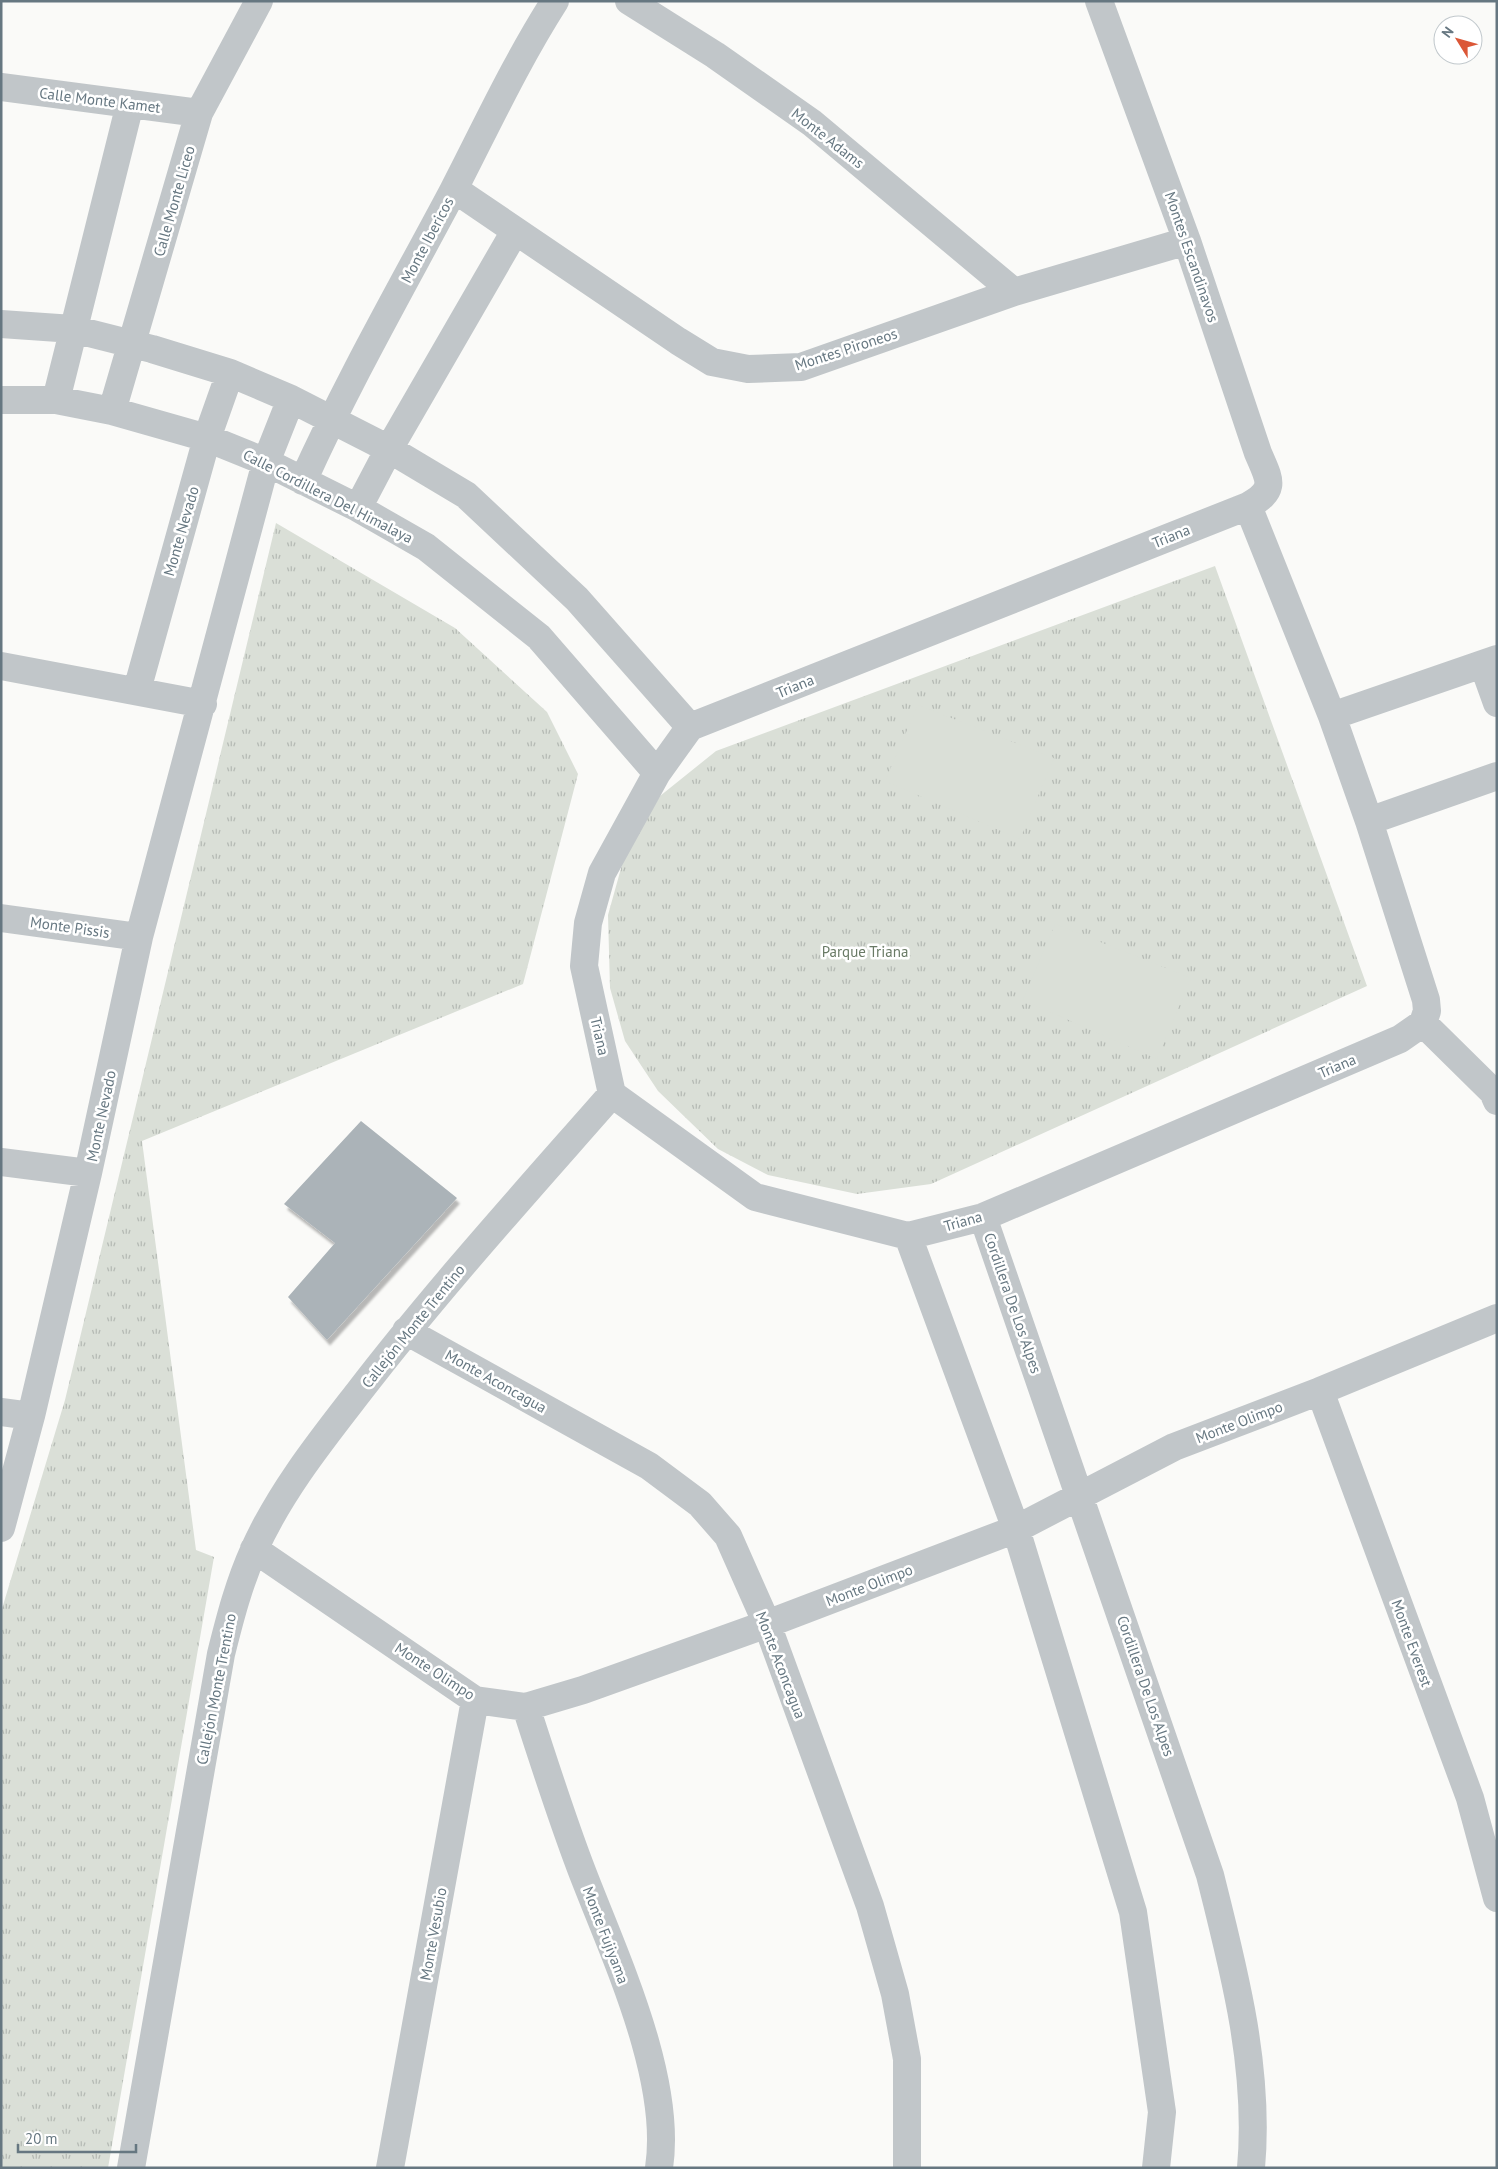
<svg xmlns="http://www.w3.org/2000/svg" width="1498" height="2169" font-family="'PT Sans',sans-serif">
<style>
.park{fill:url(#park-tufts)}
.pitch{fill:#dadfd7}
.building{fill:#abb3b8;filter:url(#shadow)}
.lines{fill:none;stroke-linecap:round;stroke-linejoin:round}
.minor{stroke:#c1c6c9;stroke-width:28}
.labels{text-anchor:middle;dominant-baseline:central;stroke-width:5;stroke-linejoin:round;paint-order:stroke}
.street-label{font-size:15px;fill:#667781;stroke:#fff}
.park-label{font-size:15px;fill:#697a65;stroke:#fff}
</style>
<defs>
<pattern id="park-tufts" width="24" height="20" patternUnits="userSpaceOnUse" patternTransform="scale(1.25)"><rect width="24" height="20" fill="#dadfd7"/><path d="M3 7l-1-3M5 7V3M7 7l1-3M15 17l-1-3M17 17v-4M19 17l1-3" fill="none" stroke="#b5bab4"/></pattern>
<filter id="shadow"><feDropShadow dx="3" dy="5.5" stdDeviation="1" flood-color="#0004"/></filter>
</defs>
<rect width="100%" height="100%" fill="#fafaf8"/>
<path class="park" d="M276 523 455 628 547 712 578 774 523 984 142 1141 196 1550 214 1557 108 2168H1V1612L65 1400Z
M1215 566 1367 986 931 1184 857 1194 768 1175 718 1149 658 1091 625 1041 610 988 608 915 625 854 660 796 716 751Z"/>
<path class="pitch" d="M918 705 1054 758 1020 839 885 781Z
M1055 924 1191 978 1157 1059 1023 1000Z"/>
<path class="building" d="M361 1121 457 1198 327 1340 288 1297 335 1243 284 1204Z"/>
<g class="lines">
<path class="minor" d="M629 1 715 55 812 123 1014 292
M1099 1 1187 241 1258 453C1270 481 1277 489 1248 506L690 727 657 773 602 873 588 923 584 966 612 1094 755 1197 908 1236 983 1217 1400 1039 1423 1023 1427 1011 1426 1000 1369 821 1332 716 1248 506
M1 87 199 113
M454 189 678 341 712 362 748 369 801 367 1014 292 1187 241
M1 324 73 329 152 349 230 373 291 399 389 449 466 495 577 599 690 727
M1 400H56L112 411 207 438 266 462 358 508 426 547 539 637 657 773
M56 400 130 104
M112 411 199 113 259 1
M303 481C348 381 402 287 453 191 486 127 516 62 555 1
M358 508 389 449 515 231
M1483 664 1497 703
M1 666 203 704
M137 690 207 438 230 373
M1332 716 1497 659
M1369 821 1497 776
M1 918 139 937
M1423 1023 1493 1092 1497 1101
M1 1162 88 1173
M983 1217 1210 1875C1234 1970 1260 2069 1251 2168
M908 1236 1016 1529 1133 1912 1162 2112 1156 2168
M406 1331 649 1466 700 1504 728 1536 767 1624 870 1906 895 1994 907 2059V2168
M1320 1391 1470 1798 1497 1898
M1 1412 31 1416
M1 1528 31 1416 88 1173 139 937 266 462 291 399
M254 1549 475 1700 526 1707 583 1690 767 1624 1016 1529 1174 1447 1320 1391 1497 1318
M526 1707C543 1760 560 1813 580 1866 612 1951 673 2076 659 2168
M131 2168 221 1654C230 1618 239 1583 254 1550 280 1492 320 1442 358 1393 438 1289 526 1192 612 1094
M390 2168 475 1700"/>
</g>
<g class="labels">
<g class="street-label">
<text transform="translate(100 100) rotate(7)">Calle Monte Kamet</text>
<text transform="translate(828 138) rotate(38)">Monte Adams</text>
<text transform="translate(174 201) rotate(-74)">Calle Monte Liceo</text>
<text transform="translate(427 240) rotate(-62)">Monte Ibericos</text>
<text transform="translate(1192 257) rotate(71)">Montes Escandinavos</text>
<text transform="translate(846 349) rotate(-18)">Montes Pironeos</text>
<text transform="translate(328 496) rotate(27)">Calle Cordillera Del Himalaya</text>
<text transform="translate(181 531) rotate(-74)">Monte Nevado</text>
<text transform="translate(1171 536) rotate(-22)">Triana</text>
<text transform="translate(795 686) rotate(-22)">Triana</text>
<text transform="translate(70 927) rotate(8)">Monte Pissis</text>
<text transform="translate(600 1036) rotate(77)">Triana</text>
<text transform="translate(1337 1066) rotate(-23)">Triana</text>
<text transform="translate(101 1116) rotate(-78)">Monte Nevado</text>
<text transform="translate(963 1221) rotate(-16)">Triana</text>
<text transform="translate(1013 1303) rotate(71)">Cordillera De Los Alpes</text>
<text transform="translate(413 1326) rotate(-51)">Callejón Monte Trentino</text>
<text transform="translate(496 1381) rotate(29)">Monte Aconcagua</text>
<text transform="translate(1239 1422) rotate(-21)">Monte Olimpo</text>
<text transform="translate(869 1585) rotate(-21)">Monte Olimpo</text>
<text transform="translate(1412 1643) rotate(70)">Monte Everest</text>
<text transform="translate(781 1665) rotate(69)">Monte Aconcagua</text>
<text transform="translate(435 1671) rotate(33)">Monte Olimpo</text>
<text transform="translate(1146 1686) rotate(71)">Cordillera De Los Alpes</text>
<text transform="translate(216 1689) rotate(-79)">Callejón Monte Trentino</text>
<text transform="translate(433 1934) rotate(-80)">Monte Vesubio</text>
<text transform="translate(606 1935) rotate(69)">Monte Fujiyama</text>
</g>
<g class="park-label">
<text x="865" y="951">Parque Triana</text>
</g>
</g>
<rect width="1498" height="2169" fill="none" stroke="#667781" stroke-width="5"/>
<g transform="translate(1458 40) rotate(307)"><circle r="24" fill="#ffffff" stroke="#c2c9cd"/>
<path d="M0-4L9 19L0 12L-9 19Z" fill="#db5737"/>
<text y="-8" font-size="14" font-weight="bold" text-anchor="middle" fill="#667781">N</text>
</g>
<path d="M18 2144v8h118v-8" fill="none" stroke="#667781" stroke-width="2.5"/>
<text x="25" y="2144" font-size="15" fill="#667781" stroke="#ffffff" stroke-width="4" paint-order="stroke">20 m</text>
</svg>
